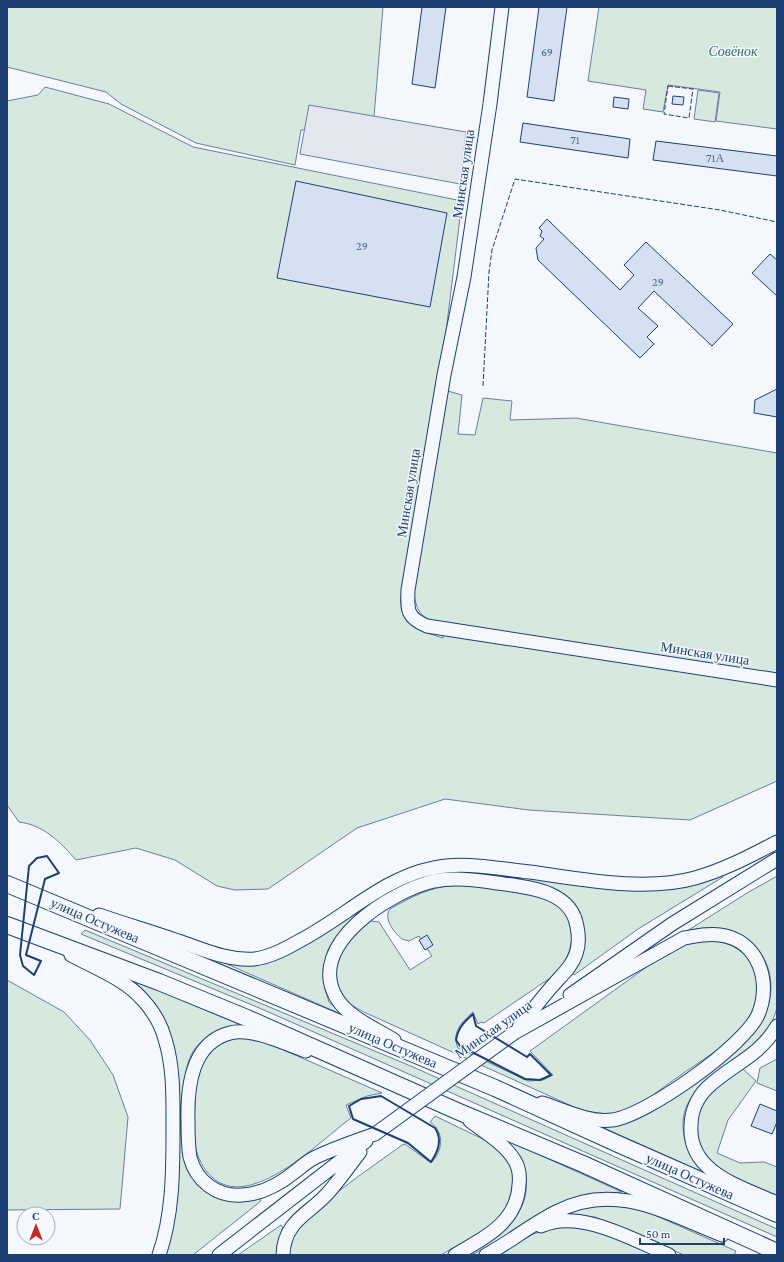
<svg xmlns="http://www.w3.org/2000/svg" width="784" height="1262" font-family="'Crimson Pro',serif">
<style>
.green{fill:#d7e8df;stroke:#687fa3}
.parking{fill:#e3e8f0;stroke:#687fa3}
.building{fill:#d5e0f0;stroke:#1d3f73}
.lines{fill:none;stroke-linecap:round;stroke-linejoin:round}
.minor-casing{stroke:#1d3f73;stroke-width:15}
.major-casing{stroke:#1d3f73;stroke-width:18}
.minor{stroke:#f4f7fb;stroke-width:13}
.major{stroke:#f4f7fb;stroke-width:16}
.minor-bridge-casing{stroke:#1d3f73;stroke-width:15;stroke-linecap:butt}
.minor-bridge{stroke:#f4f7fb;stroke-width:13}
.fence{stroke:#1d3f73;stroke-width:1;stroke-dasharray:5 2;stroke-linecap:butt}
.wall{stroke:#1d3f73;stroke-width:2}
.labels{text-anchor:middle;dominant-baseline:central;stroke-width:3;stroke-linejoin:round;paint-order:stroke}
.number-label{font-size:12px;fill:#4b6792}
.park-label{font-size:14px;font-style:italic;fill:#2c6c60;stroke:#f4f7fb}
.street-label{font-size:14px;fill:#1d3f73;stroke:#f4f7fb}
</style>
<rect width="100%" height="100%" fill="#f4f7fb"/>
<path class="green" d="M7 7H383L374 117 364 127 301 130 295 165 196 143 121 104 106 92 7 67Z
M599 7H777V129L716 121 720 92 668 85 663 112 643 109 646 90 588 81Z
M45 87 109 104 193 147 462 201 439 389 405 615 427 633 443 638V626C419 617 416 612 413 586L444 390 462 395 458 434 475 435 483 398 512 401 510 420 576 418 777 453V781L690 820 529 810 445 799 357 828 268 889 235 890 217 886 175 860 136 848 76 860C60 842 44 825 19 822L7 805V101L38 95Z
M698 90 719 93 715 122 694 119Z
M458 870 580 884 721 875 723 877 638 929 574 975 572 973 584 933C582 911 571 898 552 888L442 874 421 877 402 885 345 927 335 938 328 950 323 969 325 989 329 1002 343 1015 220 961 247 964 424 873Z
M777 876V1007C766 1061 680 1072 683 1127 684 1146 693 1159 705 1173L597 1125C634 1128 658 1105 687 1086 722 1062 772 1034 771 985 770 967 764 954 750 943 728 927 713 925 687 931L747 893Z
M457 885C490 888 576 888 572 935 571 951 566 962 556 974L484 1023 481 1022 478 1024 473 1012C462 1022 451 1032 458 1048L528 1081 543 1080 553 1075 530 1051 659 958C670 952 682 944 695 942 733 934 768 962 755 1003 753 1011 748 1020 743 1027 724 1048 700 1061 678 1077 658 1090 637 1111 613 1114 604 1116 594 1113 585 1112L366 1013C360 1010 352 1006 348 1001 320 971 346 940 371 921L379 922 410 970 432 956 419 936 409 941 402 939C394 932 383 919 390 909 413 896 430 887 457 885Z
M85 930 413 1067 777 1229V1237L264 1010 81 934Z
M121 974 241 1025C232 1026 225 1030 217 1033 177 1048 185 1088 189 1122 191 1142 193 1161 196 1180L260 1198 261 1201 193 1255H165L175 1055C168 1018 152 994 121 974Z
M7 980 64 1012 90 1040 113 1075 128 1117 120 1209 7 1210Z
M247 1037 270 1044 382 1093 367 1096 346 1105 351 1118C321 1140 250 1213 212 1177 203 1169 197 1157 195 1145 193 1125 195 1104 196 1084 200 1055 218 1038 247 1037Z
M777 1059V1091L757 1083 760 1068Z
M743 1069 756 1081 728 1120 717 1153 740 1163 764 1162 777 1167V1198C758 1189 736 1182 719 1169 693 1151 689 1115 711 1092 719 1083 733 1074 743 1069Z
M435 1116 489 1142 500 1151 511 1164 514 1175 512 1194 505 1211 490 1226 441 1255H289C290 1250 290 1245 292 1240 301 1213 377 1164 402 1145L405 1144 431 1163C443 1151 445 1132 430 1122Z
M500 1137 622 1192 588 1194 573 1198 472 1255H466C499 1236 534 1214 525 1171Z
M617 1204 650 1213 736 1251 734 1255H684L595 1217 565 1214 576 1209Z
M281 1225 283 1228 276 1255H238Z
M562 1225 598 1231 657 1255H497L533 1234Z"/>
<path class="parking" d="M309 105 466 132 460 184 300 154Z"/>
<path class="building" d="M422 7H446L435 88 412 84Z
M539 7H567L554 101 527 97Z
M673 96 684 97 683 105 672 104Z
M614 97 629 99 628 109 613 107Z
M523 123 630 139 628 158 520 142Z
M656 141 777 156V176L653 160Z
M296 181 447 213 430 307 277 278Z
M547 219 620 290 634 275 624 265 646 242 733 324 712 346 654 291 638 308 658 326 647 337 654 344 640 358 538 260 536 248 544 239 540 236 542 231 539 228Z
M770 254 777 260V296L752 273Z
M777 389V417L754 413 755 400Z
M427 935 433 945 425 950 419 940Z
M760 1104 777 1111V1122L772 1134 751 1126Z"/>
<g class="lines">
<defs>
<path id="minor" d="M502 7 490 104 464 277 444 375 408 590C407 610 407 618 427 626L777 680
M99 915C125 924 152 932 178 941 203 949 227 961 254 959 271 957 287 948 301 940 345 917 383 878 433 868 464 861 499 869 530 872 581 879 645 892 695 878 724 870 750 856 777 842
M71 955C95 968 125 979 143 1000 153 1011 161 1024 165 1039 174 1068 173 1099 173 1129 173 1171 173 1215 159 1255
M570 995 672 924 777 859
M777 1026C758 1058 732 1064 707 1088 697 1098 691 1112 691 1126 688 1173 742 1187 777 1203
M514 1033 684 938C696 936 707 933 720 935 759 940 772 983 758 1015 744 1046 646 1116 612 1120 589 1123 564 1110 542 1103
M394 1040C375 1028 347 1017 336 997 306 944 391 891 434 881 455 877 477 880 497 883 527 887 572 890 577 927 579 936 579 945 576 954 572 966 563 974 555 983 542 997 531 1013 519 1027
M306 1051C285 1044 252 1027 230 1033 191 1043 187 1088 188 1121 188 1133 188 1146 190 1157 196 1181 217 1197 242 1195 262 1194 280 1184 296 1171 302 1166 309 1160 316 1157 335 1148 356 1141 375 1134
M541 1226C579 1208 634 1240 669 1255
M219 1255 366 1141
M283 1255C284 1221 309 1214 327 1194 339 1181 349 1166 360 1152
M455 1255C484 1238 517 1223 519 1185 520 1177 519 1168 515 1161 505 1144 485 1132 470 1121
M486 1255C510 1242 532 1224 556 1212 615 1181 666 1213 722 1235"/>
<path id="major" d="M7 884 495 1088 618 1144 777 1214
M7 925 159 982 247 1018 457 1111 583 1164 777 1252"/>
</defs>
<use href="#minor" class="minor-casing"/>
<use href="#major" class="major-casing"/>
<use href="#minor" class="minor"/>
<use href="#major" class="major"/>
<defs>
<path id="minor-bridge" d="M375 1134 514 1033"/>
</defs>
<use href="#minor-bridge" class="minor-bridge-casing"/>
<use href="#minor-bridge" class="minor-bridge"/>
<path class="fence" d="M668 86 693 89 689 118 664 114Z
M483 386 489 272 492 250 515 179 720 210 777 222"/>
<path class="wall" d="M47 856 59 873 45 879 26 955 41 961 34 975 23 966 20 955 29 866 37 858Z
M473 1014 476 1026 527 1057 530 1054 551 1075 540 1080 525 1079 460 1046 456 1040C458 1028 464 1022 473 1014Z
M381 1096 435 1128C443 1140 438 1152 431 1162L408 1143 353 1119 349 1106 361 1099Z"/>
</g>
<g class="labels">
<g class="number-label">
<text x="547" y="52">69</text>
<text x="575" y="140">71</text>
<text x="715" y="158">71А</text>
<text x="362" y="246">29</text>
<text x="658" y="282">29</text>
</g>
<g class="park-label">
<text x="733" y="51">Совёнок</text>
</g>
<g class="street-label">
<text transform="translate(463 174) rotate(-82)">Минская улица</text>
<text transform="translate(408 493) rotate(-81)">Минская улица</text>
<text transform="translate(705 653) rotate(9)">Минская улица</text>
<text transform="translate(95 920) rotate(23)">улица Остужева</text>
<text transform="translate(493 1029) rotate(-35)">Минская улица</text>
<text transform="translate(393 1045) rotate(23)">улица Остужева</text>
<text transform="translate(690 1176) rotate(24)">улица Остужева</text>
</g>
</g>
<rect width="784" height="1262" fill="none" stroke="#1d3f73" stroke-width="16"/>
<g transform="translate(36 1226)"><circle r="19" fill="#f4f7fb" stroke="#9eadc5"/>
<path d="M0-3L7 15L0 10L-7 15Z" fill="#c62828"/>
<text y="-6" font-size="11" font-weight="bold" text-anchor="middle" fill="#1d3f73">С</text>
</g>
<path d="M640 1238v6h84v-6" fill="none" stroke="#1d3f73" stroke-width="2"/>
<text x="646" y="1238" font-size="12" fill="#1d3f73" stroke="#f4f7fb" stroke-width="3" paint-order="stroke">50 m</text>
</svg>
